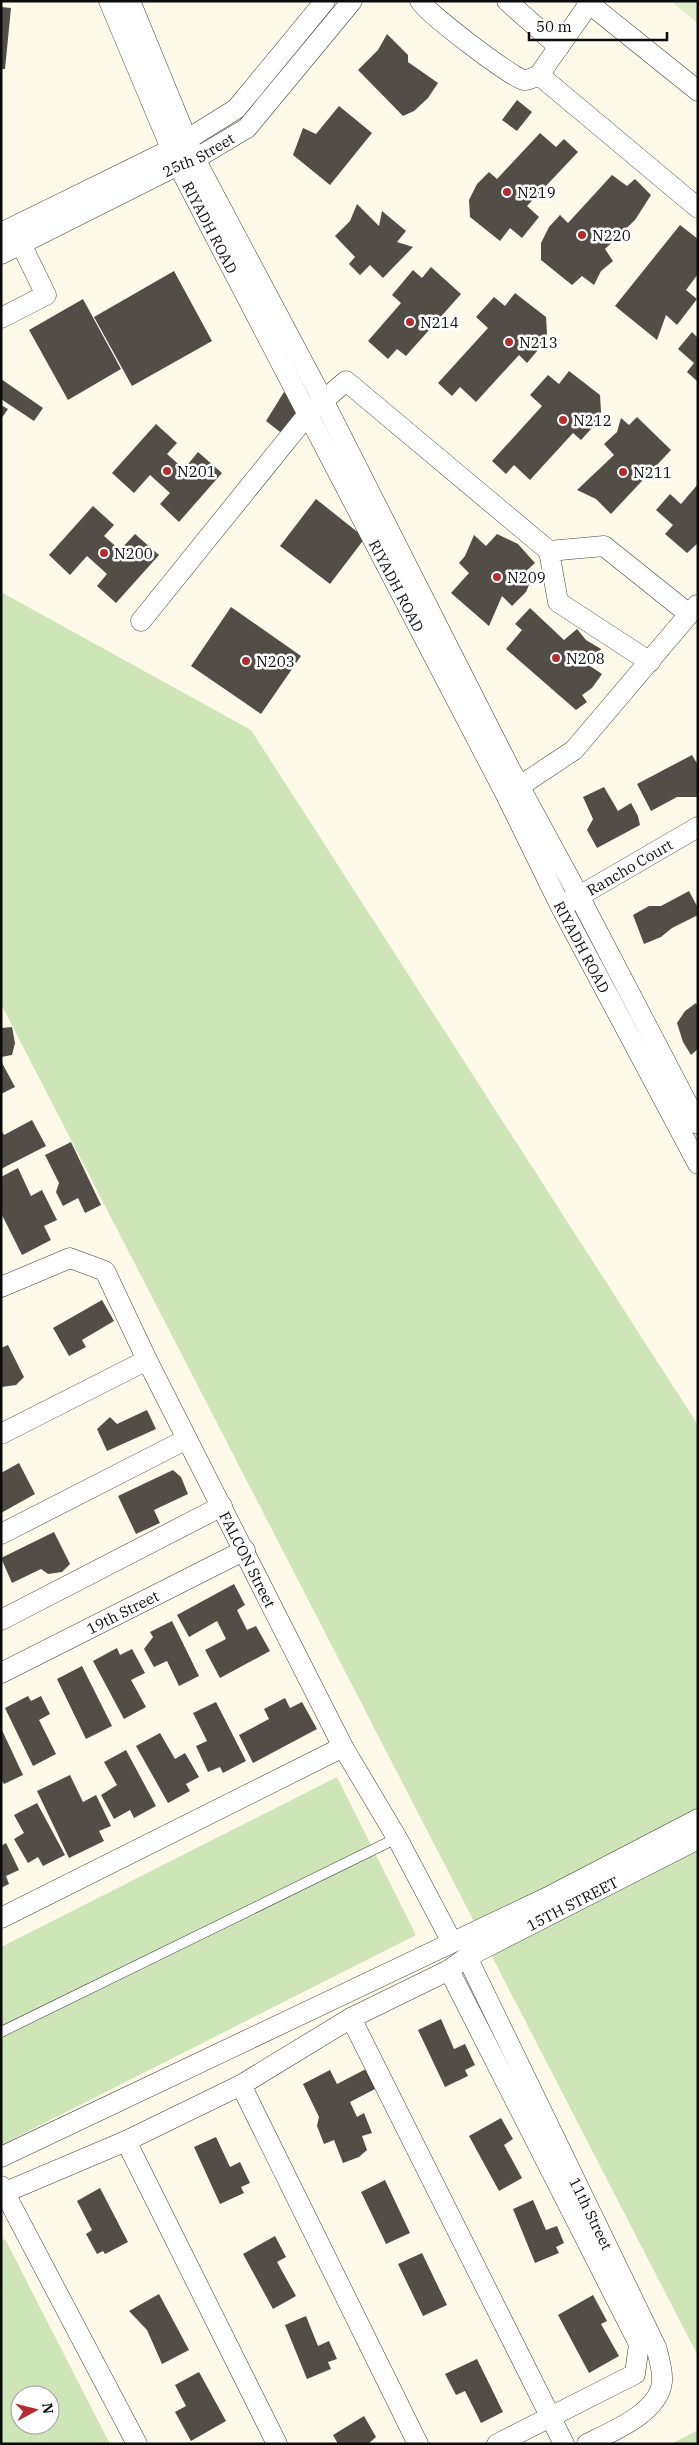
<svg xmlns="http://www.w3.org/2000/svg" width="699" height="2445" font-family="'IBM Plex Serif',serif">
<style>
.green{fill:#cee5b7;fill-rule:evenodd}
.pitch{fill:#dfedc8}
.building{fill:#534d48}
.lines{fill:none;stroke-linecap:round;stroke-linejoin:round}
.lane-casing{stroke:#3e3e3e;stroke-width:11}
.street-casing{stroke:#3e3e3e;stroke-width:21}
.lane{stroke:#fff;stroke-width:10}
.street{stroke:#fff;stroke-width:20}
.poi-dot{fill:#b12d30;stroke:#fff;stroke-width:2}
.labels{text-anchor:middle;dominant-baseline:central;stroke-width:5;stroke-linejoin:round;paint-order:stroke}
.street-label{font-size:15px;fill:#0b0b0b;stroke:#fff}
.poi-label{font-size:15px;fill:#0b0b0b;stroke:#fff;text-anchor:start}
</style>
<rect width="100%" height="100%" fill="#fefaea"/>
<path class="green" d="M1 592 251 730 698 1425V2356L1 1004Z
M337 1777 416 1935 1 2145V1947Z
M5 2239 110 2444H1V2241ZM20 2395H50V2425H20Z
M698 2430V2444H671Z"/>
<path class="pitch" d="M671 1H698V24Z"/>
<path class="building" d="M1 7 11 8 5 69H1Z
M387 34 408 55V62L438 83 428 98 414 111 403 116 358 70 378 50Z
M517 100 532 112 517 131 502 120Z
M339 106 372 133 330 185 293 155 303 128 316 134Z
M540 133 556 147 564 139 578 152 527 206 539 217 522 238 510 228 500 241 470 217 469 200 477 184 489 172 497 179Z
M612 175 627 186 635 179 651 195 635 220 605 249 613 261 601 271 594 285 582 276 572 285 541 260V243L549 227 560 215 568 223Z
M357 204 379 226 382 211 406 231 397 242 413 247 383 278 370 265 360 275 349 264 355 257 335 236 350 221Z
M680 225 698 239V274L686 290 697 299 677 325 666 315 657 340 615 306Z
M431 267 461 294 406 356 397 349 388 359 368 341 401 303 392 295 413 270 422 278Z
M174 271 212 341 132 386 94 317Z
M515 293 546 317 547 334 538 350 527 363 519 355 476 402 460 387 452 396 438 383 488 328 476 317 494 297 505 306Z
M83 299 121 369 68 400 29 330Z
M692 332 698 338V382L687 372 694 363 678 349Z
M569 371 600 395 601 412 592 428 581 440 573 433 530 480 514 465 506 474 492 461 542 406 530 395 548 375 559 384Z
M1 379 43 408 34 421 1 399Z
M284 392 305 411 284 435 266 421Z
M1 405 8 409 1 419Z
M637 417 671 450 611 514 596 499 577 490 614 455 604 444 617 432 621 418 629 425Z
M156 424 177 443 167 454 184 469 198 452 222 473 179 522 160 504 170 493 150 475 134 493 112 473Z
M698 484V543L687 553 665 534 673 525 656 510 670 494 681 504Z
M316 499 365 538 330 584 280 546Z
M93 506 114 525 104 536 120 550 135 534 159 555 116 603 97 586 107 574 87 556 70 575 49 555Z
M497 534 518 544 535 563 524 573 531 580 526 592 512 606 502 596 489 626 451 593 469 573 459 563 465 556 474 535 486 546Z
M231 607 301 656 261 714 191 666Z
M530 608 564 640 577 629 586 640 601 649 590 666 602 674 592 688 582 695 587 702 576 710 506 649 522 630 515 624Z
M692 755 698 765V797H677L651 811 637 784Z
M604 787 618 811 631 803 638 816 640 825 597 848 587 830 593 819 583 797Z
M689 891 698 908V915L672 928 661 937 644 944 633 915 649 906H661Z
M696 1003 698 1008V1049L691 1055 683 1042 677 1023 685 1011Z
M12 1027 15 1043 12 1055 1 1057V1028Z
M1 1061 15 1087 1 1094Z
M32 1120 46 1146 1 1169V1130L4 1135Z
M71 1142 101 1205 85 1213 78 1198 63 1206 56 1192 59 1183 45 1155Z
M18 1168 31 1196 42 1190 57 1220 44 1226 51 1240 22 1255 1 1213V1177Z
M102 1300 114 1321 82 1340 86 1347 69 1356 53 1328Z
M8 1345 24 1377 16 1385 2 1387 1 1348Z
M147 1410 156 1429 107 1451 97 1429 110 1417 117 1424Z
M19 1463 35 1494 1 1513V1473Z
M173 1470 181 1477 188 1494 154 1510 160 1523 136 1534 118 1496Z
M54 1532 70 1564 62 1572 48 1574 41 1569 12 1583 1 1558Z
M234 1584 245 1605 237 1610 247 1630 256 1626 270 1651 220 1678 205 1650 226 1639 217 1621 189 1637 177 1615Z
M172 1621 199 1676 179 1686 167 1661 154 1667 144 1649 153 1637 150 1632Z
M117 1648 120 1655 132 1649 145 1673 131 1680 146 1707 124 1719 93 1661Z
M82 1666 112 1726 86 1739 57 1679Z
M28 1696 31 1701 41 1696 50 1714 39 1720 56 1754 33 1766 5 1708Z
M285 1698 290 1708 302 1702 317 1729 253 1763 239 1735 269 1719 264 1709Z
M216 1702 246 1761 223 1773 220 1767 208 1772 196 1746 207 1741 193 1713Z
M1 1728 23 1775 4 1784 1 1779Z
M160 1733 175 1759 185 1753 199 1777 186 1784 190 1791 168 1803 136 1746Z
M126 1750 156 1806 134 1818 130 1810 114 1819 101 1795 117 1785 104 1762Z
M70 1775 83 1802 96 1795 111 1826 99 1831 104 1841 69 1858 37 1791Z
M37 1803 65 1855 43 1866 38 1857 28 1863 14 1839 24 1833 14 1815Z
M6 1843 19 1870 6 1876 9 1884 1 1888V1846Z
M441 2019 454 2049 465 2044 475 2065 465 2070 468 2076 445 2087 418 2030Z
M366 2069 375 2089 350 2102 357 2117 364 2113 372 2133 362 2136 367 2150 359 2157 343 2163 334 2140 324 2144 317 2126 319 2117 303 2084 330 2070 337 2084Z
M501 2118 513 2139 504 2145 522 2178 499 2191 469 2136Z
M216 2137 230 2167 240 2162 250 2183 241 2187 244 2193 220 2204 194 2147Z
M385 2180 410 2233 386 2244 361 2192Z
M100 2188 128 2242 105 2254 103 2251 97 2254 86 2234 92 2230 77 2201Z
M533 2200 546 2230 557 2226 564 2243 556 2247 559 2253 535 2263 513 2209Z
M275 2236 286 2257 277 2262 296 2296 273 2309 243 2254Z
M422 2253 447 2305 423 2316 398 2264Z
M159 2294 189 2350 162 2364 147 2330 129 2311Z
M593 2295 607 2321 601 2324 619 2356 589 2373 558 2315Z
M306 2316 318 2346 329 2341 337 2359 328 2362 331 2369 307 2379 285 2325Z
M477 2359 503 2412 481 2423 465 2391 456 2395 445 2374Z
M199 2372 226 2421 191 2441 175 2412 186 2406 175 2385Z
M364 2416 376 2437 368 2444H338L333 2435Z"/>
<g class="lines">
<defs>
<path id="lane" d="M1 2032 397 1838"/>
<g id="street">
<path id="s1" d="M109 1 178 165 506 795 561 907 698 1164"/>
<path d="M130 1 195 159 323 400 510 769 579 896 698 1124"/>
<path d="M420 1C422 9 513 79 524 80 528 80 535 77 539 75"/>
<path d="M507 1 559 47"/>
<path d="M586 1 698 91"/>
<path d="M589 4 539 75 698 208"/>
<path d="M1 233 172 149 236 109 325 1"/>
<path id="s2" d="M1 254 178 165 195 159 247 128 352 1"/>
<path d="M1 318 46 295 21 244"/>
<path d="M141 621 308 414 346 381 549 551"/>
<path d="M650 662 558 602 549 551 604 546 689 614"/>
<path d="M511 792 574 750 697 605"/>
<path id="s3" d="M569 902 698 827"/>
<path id="s4" d="M1 1287 70 1258 105 1271 147 1360 343 1747 397 1838 452 1942"/>
<path d="M1 1434 147 1360"/>
<path d="M1 1534 187 1439"/>
<path d="M1 1620 222 1506"/>
<path id="s5" d="M1 1673 245 1550"/>
<path d="M1 1918 343 1747"/>
<path id="s6" d="M467 1957 656 2347C659 2358 663 2370 662 2382 659 2413 611 2432 587 2444"/>
<path d="M449 1970 639 2344 635 2374 497 2444"/>
<path d="M351 2018 564 2444"/>
<path d="M241 2085 418 2444"/>
<path d="M126 2141 277 2444"/>
<path d="M1 2157 546 1898 698 1819"/>
<path d="M1 2186 137 2444"/>
<path id="s7" d="M1 2194 126 2141 241 2085 351 2018 449 1970 467 1957 698 1839"/>
</g>
</defs>
<use href="#lane" class="lane-casing"/>
<use href="#street" class="street-casing"/>
<use href="#lane" class="lane"/>
<use href="#street" class="street"/>
</g>
<g class="poi-dot">
<circle cx="507" cy="192" r="5"/>
<circle cx="582" cy="235" r="5"/>
<circle cx="410" cy="322" r="5"/>
<circle cx="509" cy="342" r="5"/>
<circle cx="563" cy="420" r="5"/>
<circle cx="167" cy="471" r="5"/>
<circle cx="623" cy="472" r="5"/>
<circle cx="104" cy="553" r="5"/>
<circle cx="497" cy="577" r="5"/>
<circle cx="556" cy="658" r="5"/>
<circle cx="246" cy="661" r="5"/>
</g>
<g class="labels">
<g class="street-label">
<text stroke="none"><textPath href="#s2" startOffset="221">25th Street</textPath></text>
<text stroke="none"><textPath href="#s1" startOffset="248">RIYADH ROAD</textPath></text>
<text stroke="none"><textPath href="#s1" startOffset="652">RIYADH ROAD</textPath></text>
<text stroke="none"><textPath href="#s3" startOffset="70">Rancho Court</textPath></text>
<text stroke="none"><textPath href="#s1" startOffset="1058">RIYADH ROAD</textPath></text>
<text stroke="none"><textPath href="#s4" startOffset="434">FALCON Street</textPath></text>
<text stroke="none"><textPath href="#s5" startOffset="136">19th Street</textPath></text>
<text stroke="none"><textPath href="#s7" startOffset="642">15TH STREET</textPath></text>
<text stroke="none"><textPath href="#s6" startOffset="285">11th Street</textPath></text>
</g>
<g class="poi-label">
<text x="517" y="192">N219</text>
<text x="592" y="235">N220</text>
<text x="420" y="322">N214</text>
<text x="519" y="342">N213</text>
<text x="573" y="420">N212</text>
<text x="177" y="471">N201</text>
<text x="633" y="472">N211</text>
<text x="114" y="553">N200</text>
<text x="507" y="577">N209</text>
<text x="566" y="658">N208</text>
<text x="256" y="661">N203</text>
</g>
</g>
<rect width="699" height="2445" fill="none" stroke="#0b0b0b" stroke-width="5"/>
<g transform="translate(35 2410) rotate(83)"><circle r="24" fill="#ffffff" stroke="#9d9d9d"/>
<path d="M0-4L9 19L0 12L-9 19Z" fill="#b12d30"/>
<text y="-8" font-size="14" font-weight="bold" text-anchor="middle" fill="#0b0b0b">N</text>
</g>
<path d="M529 32v8h138v-8" fill="none" stroke="#0b0b0b" stroke-width="2.5"/>
<text x="536" y="32" font-size="15" fill="#0b0b0b" stroke="#ffffff" stroke-width="4" paint-order="stroke">50 m</text>
</svg>
